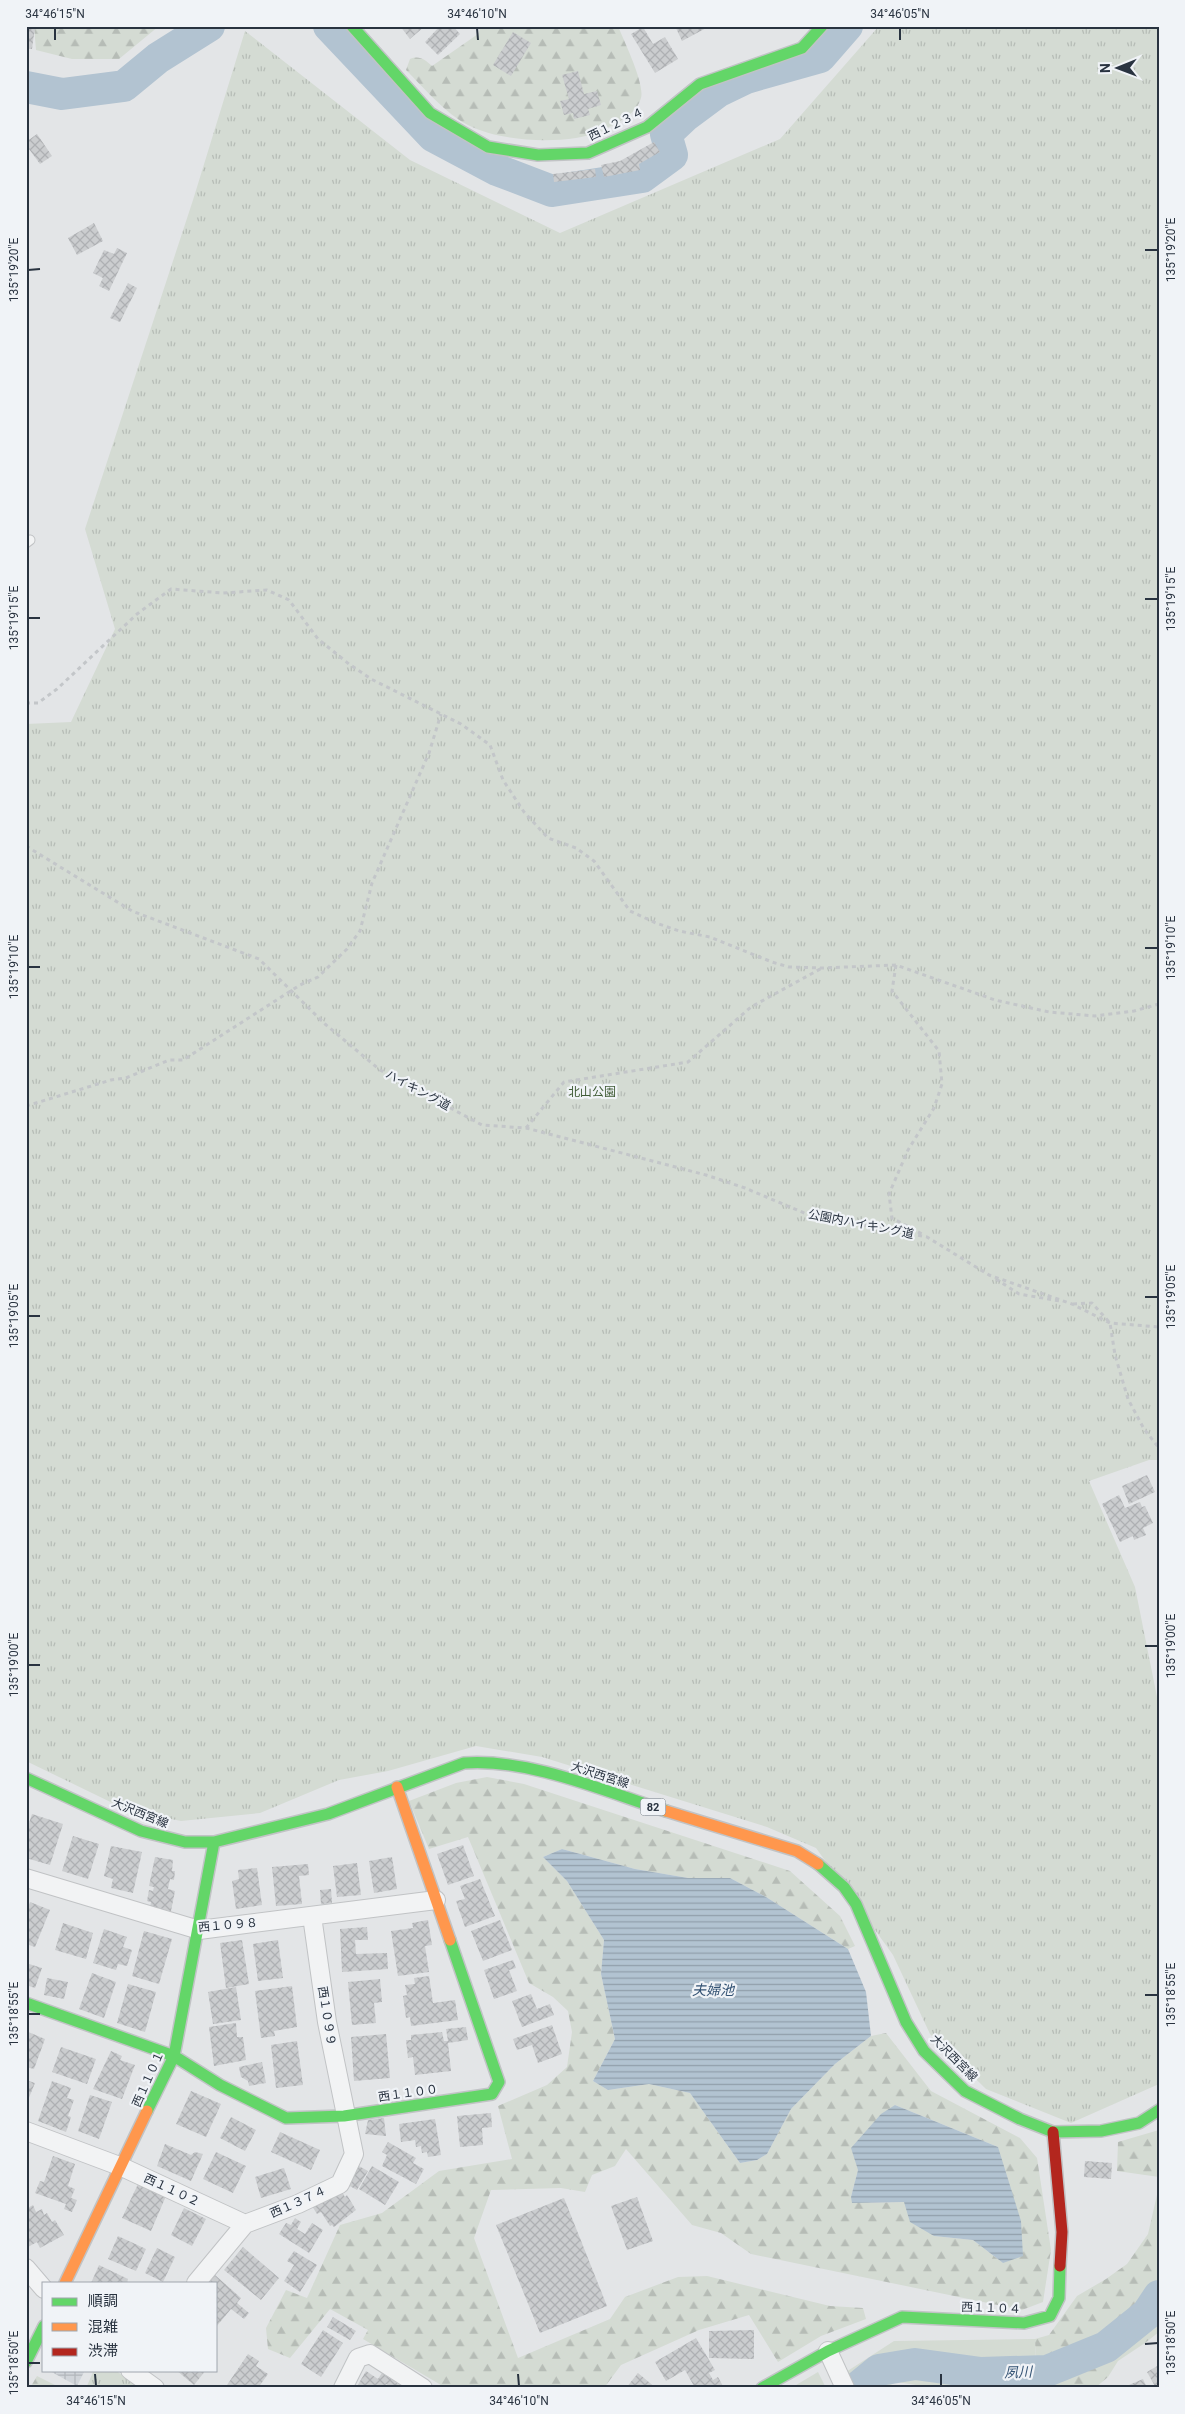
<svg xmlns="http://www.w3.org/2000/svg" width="1185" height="2414" font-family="Roboto,'Noto Sans JP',sans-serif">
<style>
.industrial{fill:url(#industrial-grid)}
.grass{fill:#d4dbd3}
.forest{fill:url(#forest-firs);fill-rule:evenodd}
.park{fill:url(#park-tufts)}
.water{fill:url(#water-rules)}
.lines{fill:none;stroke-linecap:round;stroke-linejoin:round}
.river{stroke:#b2c3d1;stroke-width:32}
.building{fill:url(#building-cross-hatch)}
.lane-casing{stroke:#c1c3c5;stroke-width:11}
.street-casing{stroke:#c1c3c5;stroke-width:20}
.fast-casing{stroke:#c1c3c5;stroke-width:14}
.slow-casing{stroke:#c1c3c5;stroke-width:14}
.jam-casing{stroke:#c1c3c5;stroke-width:14}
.path{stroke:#c3c6c9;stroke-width:3;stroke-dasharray:4 4;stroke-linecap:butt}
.lane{stroke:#f2f3f4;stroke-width:9}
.street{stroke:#f2f3f4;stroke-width:18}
.fast{stroke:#63d668;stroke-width:11}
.slow{stroke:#ff974d;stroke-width:11}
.jam{stroke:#b3261e;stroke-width:11}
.ticks{fill:none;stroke:#293340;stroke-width:2}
.labels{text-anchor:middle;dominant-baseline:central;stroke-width:4.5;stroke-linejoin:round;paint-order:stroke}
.shield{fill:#f0f3f7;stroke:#656d77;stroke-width:1}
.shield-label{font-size:11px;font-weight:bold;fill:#293340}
.street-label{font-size:12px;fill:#293340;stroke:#f0f3f7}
.park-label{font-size:12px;fill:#405c37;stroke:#f0f3f7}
.water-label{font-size:14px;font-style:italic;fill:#345374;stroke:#f0f3f7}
.neatline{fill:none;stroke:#293340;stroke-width:2}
.ticks-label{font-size:12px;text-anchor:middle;fill:#293340}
</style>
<defs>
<pattern id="industrial-grid" width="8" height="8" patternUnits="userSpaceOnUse" patternTransform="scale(1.25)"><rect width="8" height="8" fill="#d1d5da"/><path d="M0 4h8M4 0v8" fill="none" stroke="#b3b7bc"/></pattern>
<pattern id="forest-firs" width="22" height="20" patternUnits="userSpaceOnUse" patternTransform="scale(1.25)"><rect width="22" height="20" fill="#d4dbd3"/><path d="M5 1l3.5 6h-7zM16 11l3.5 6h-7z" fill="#b6bcb6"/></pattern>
<pattern id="park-tufts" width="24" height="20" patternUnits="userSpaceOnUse" patternTransform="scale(1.25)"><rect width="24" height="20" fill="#d4dbd3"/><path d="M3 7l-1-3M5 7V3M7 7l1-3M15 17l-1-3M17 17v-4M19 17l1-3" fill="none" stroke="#b6bcb6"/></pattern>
<pattern id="water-rules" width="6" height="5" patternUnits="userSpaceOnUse" patternTransform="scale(1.25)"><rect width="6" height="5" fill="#b2c3d1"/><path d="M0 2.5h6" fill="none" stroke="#919fab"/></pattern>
<pattern id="building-cross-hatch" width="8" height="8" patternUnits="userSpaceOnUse" patternTransform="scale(1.25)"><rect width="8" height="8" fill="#cbcdcf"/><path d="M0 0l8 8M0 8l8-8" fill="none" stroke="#aeb0b3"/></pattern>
</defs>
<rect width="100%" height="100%" fill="#e3e5e7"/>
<path class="industrial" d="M48 2370H85L77 2386Z"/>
<path class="grass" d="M1035 2339 1037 2388H935L897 2382 884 2388H854L846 2372 894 2341Z
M818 2372 826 2388H791Z"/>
<path class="forest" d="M34 26H159L119 59H72L36 50Z
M481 26H618C624 41 645 84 641 98 638 110 626 118 615 124 603 130 590 136 576 138 543 143 498 140 468 125 446 114 423 87 406 70L410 59C420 55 425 60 432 66L478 34Z
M487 1777 524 1784 790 1871 840 1916 855 1946 848 1949 766 1897 730 1878H688L635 1869 562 1849 543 1857 567 1881 604 1940 601 1974 615 2039 593 2081 608 2090 649 2084 690 2093 740 2163 757 2160 767 2154 791 2109 835 2064 871 2036 886 2033 931 2091 1020 2138 1037 2158 1051 2250 1043 2302 1022 2310 751 2254 721 2233 692 2225 626 2149 615 2166 592 2175 585 2192 561 2188 491 2190 474 2238 518 2358 610 2319 625 2297 678 2277 707 2276 830 2306 863 2308 866 2319 821 2336 778 2362 749 2315 699 2330 621 2365 604 2388H446L363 2339 368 2330 330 2309 290 2358 268 2349 266 2328 286 2290 307 2298 340 2225 382 2213 439 2171 512 2159 498 2106 547 2085 567 2067 572 2032 568 2011 553 1997 529 1983 468 1837 429 1849 409 1801 456 1783ZM895 2105 998 2147 1003 2263 973 2240 934 2236 905 2202 871 2203 851 2197 858 2170Z
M1159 2130V2177L1117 2171 1118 2142Z
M1159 2186V2332L1145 2343 1118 2361 1108 2377 1095 2388H1037L1035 2339 1049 2335 1077 2296 1106 2279 1127 2264 1148 2234Z
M37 2376 61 2388H30Z"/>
<path class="park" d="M879 26H1159V1460H1149L1089 1481 1135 1587 1159 1707V2084L1071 2123 986 2089 930 2034 893 1955 816 1848 767 1827 542 1757 476 1746 388 1771 339 1780 260 1813 181 1821 127 1810 26 1761V724L71 722 115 629 85 529 193 200 245 31 410 160 560 233 780 139Z
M94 2370H115L140 2388H86Z"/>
<path class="water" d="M562 1849 635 1869 688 1878H730L766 1897 848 1949 866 1992 871 2036 835 2064 791 2109 767 2154 757 2160 740 2163 690 2093 649 2084 608 2090 593 2081 615 2039 601 1974 604 1940 567 1881 543 1857Z
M895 2105 998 2147 1021 2221 1023 2256 1003 2263 973 2240 934 2236 910 2222 904 2202 852 2203 851 2197 858 2170 851 2148 881 2114Z"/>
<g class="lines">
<path class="river" d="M329 26 433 136 497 170 552 191 642 177 672 155 666 134 684 117 719 91 746 78 820 57 847 26
M26 87 62 94 124 86 158 58 209 26
M857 2388 879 2370 915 2364 981 2373 1047 2371 1106 2347 1147 2314 1159 2296"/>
</g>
<path class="building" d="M26 26 35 27 32 49 26 48Z
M400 26H425L410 39Z
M440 26H453L460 34 438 55 425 42Z
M675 26H710L682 41Z
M643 27 653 44 665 37 678 59 655 73 631 34Z
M513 32 531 43 511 76 493 65Z
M578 71 584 94 597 91 601 105 588 109 590 115 574 119 573 113 564 115 560 101 569 99 562 75Z
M37 134 52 156 40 164 26 145V142Z
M654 142 660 152 639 164 640 170 604 177 601 165 620 161Z
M595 169 596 177 554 182 553 174Z
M94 223 103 241 77 255 68 238Z
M117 248 127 253 109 291 99 286 103 278 93 273 104 250 114 254Z
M128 283 137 288 120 322 110 318Z
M1147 1475 1155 1492 1129 1504 1122 1486Z
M1119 1495 1125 1508 1140 1502 1142 1507 1145 1506 1153 1523 1143 1528 1146 1535 1134 1540 1133 1536 1120 1542 1102 1504Z
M32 1814 63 1824 50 1865 26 1858V1832Z
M73 1836 99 1844 88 1879 62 1871Z
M463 1845 474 1876 448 1885 437 1854Z
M111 1846 142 1852 133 1893 111 1888 113 1879 104 1876Z
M155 1857 173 1860 172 1871H175L174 1880 170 1879 168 1889 175 1891 171 1911 150 1907 151 1902 147 1901 149 1890 153 1891 154 1887 149 1886Z
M392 1857 397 1889 374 1893 369 1861Z
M357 1863 361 1895 337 1897 333 1866Z
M308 1864 309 1875 299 1876 302 1904 276 1906 272 1867Z
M257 1868 262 1905 236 1909 232 1881 239 1879 238 1870Z
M480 1879 495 1916 465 1927 456 1901 465 1899 460 1886Z
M331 1889 332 1903 321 1904 320 1890Z
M30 1902 50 1910 35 1947 26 1944V1912Z
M428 1920 432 1945 425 1946 429 1972 398 1976 391 1931 413 1928 412 1923Z
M500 1920 512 1950 483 1961 471 1931Z
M63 1923 93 1933 86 1959 55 1950Z
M367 1927 368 1940H355L356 1954 387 1953 388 1969 342 1972 340 1929Z
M104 1929 127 1937 123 1947 132 1950 127 1966 118 1964 116 1970 93 1963Z
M144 1931 172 1939 159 1984 132 1976Z
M242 1940 249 1984 226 1988 220 1943Z
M278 1940 283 1978 258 1981 253 1944Z
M513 1960 516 1968 509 1970 517 1991 494 1999 484 1970Z
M26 1963 42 1968 35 1988 26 1985Z
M92 1973 116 1982 104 2018 79 2009Z
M429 1976 433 2003 455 2000 458 2020 411 2026 410 2017 406 2018 403 1996 407 1995 405 1985 415 1984 414 1978Z
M47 1978 68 1982 64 1999 44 1995Z
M380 1979 382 2002 374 2003 376 2023 352 2025 348 1982Z
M128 1984 156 1992 145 2032 117 2023Z
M292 1986 297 2027 274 2031 275 2036 261 2038 255 1991Z
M236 1987 241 2020 213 2024 208 1992Z
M531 1994 537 2009 550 2004 554 2015 522 2027 512 2001Z
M236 2023 237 2037H243L246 2060 214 2066 209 2027Z
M552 2025 562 2054 538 2063 532 2045 517 2050 513 2039Z
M466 2027 468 2040 448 2043 451 2071 415 2075 413 2057 408 2058 406 2040H411V2035L442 2032 444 2041H448L446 2029Z
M26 2031 45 2039 34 2069 26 2067Z
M386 2034 390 2078 354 2081 351 2037Z
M297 2041 303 2085 276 2088 271 2045Z
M61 2047 96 2059 87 2084 52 2072Z
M111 2051 122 2056 120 2060 135 2065 122 2099 93 2089Z
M262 2062 266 2083 249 2086 248 2081 241 2077 239 2067Z
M26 2080 35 2083 26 2105Z
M52 2081 71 2088 67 2098 74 2100 68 2116 71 2117 66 2132 38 2121Z
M191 2091 221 2104 206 2137 176 2124Z
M90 2095 112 2102 99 2139 78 2131Z
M491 2113 492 2127 482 2128 483 2145 460 2147 457 2116Z
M231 2117 256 2130 245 2151 220 2138Z
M384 2118 386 2136 365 2134 368 2120Z
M435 2119 441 2155 428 2157 427 2152 422 2153 421 2146 416 2147 415 2140 401 2142 399 2124Z
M280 2132 320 2150 311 2170 271 2152Z
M388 2142 416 2158 413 2163 424 2169 416 2184 382 2166 387 2155 382 2152Z
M165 2144 191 2155 195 2152 203 2154 191 2181 157 2166Z
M216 2152 246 2166 233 2193 203 2179Z
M53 2156 75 2164 68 2186 75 2189 71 2198 77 2200 72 2212 64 2209 66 2204 35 2193 40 2181 44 2182Z
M1085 2161 1112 2163 1111 2179 1084 2177Z
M357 2165 368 2171 357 2190 346 2184Z
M372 2166 399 2182 385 2205 359 2189Z
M284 2168 291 2189 261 2198 255 2177Z
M138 2184 166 2196 151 2231 122 2218Z
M340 2189 345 2197 347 2195 356 2210 334 2227 332 2225 330 2226 321 2212 317 2214 312 2206Z
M637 2197 653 2241 627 2250 611 2206Z
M564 2198 607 2306 540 2333 496 2225Z
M33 2205 36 2212 42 2209 44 2215 47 2213 52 2222 55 2220 64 2235 40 2248 37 2242 28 2247 26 2243V2209Z
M184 2208 206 2219 192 2246 171 2235Z
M295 2218 301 2222 297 2229 305 2234 312 2223 323 2230 309 2253 279 2234 286 2223 291 2225Z
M118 2236 146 2249 136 2271 108 2259Z
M243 2247 279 2278 261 2300 224 2270Z
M157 2248 175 2257 163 2282 145 2273Z
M294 2251 317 2265 300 2292 284 2281 294 2265 287 2261Z
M99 2265 128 2279 127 2283H91Z
M215 2275 241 2298 237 2303 249 2313 244 2319 231 2309 216 2327V2283H209Z
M333 2317 356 2331 350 2340 327 2327Z
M323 2330 343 2343 321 2377 301 2364Z
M754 2330V2359L709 2358V2331Z
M696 2338 715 2370 709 2373 713 2380 718 2377 724 2388H695L685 2370 666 2381 655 2362Z
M248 2354 259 2361 256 2366 268 2374 258 2388H225Z
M1159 2365V2388H1156L1147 2372Z
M176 2370H206L194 2385Z
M366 2371 378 2379 382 2373 404 2388H391L386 2384 384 2388H356Z
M638 2373 656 2388H626Z
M1143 2379 1147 2388H1122Z"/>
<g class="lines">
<defs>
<path id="lane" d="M26 543 30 540"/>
<path id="street" d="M26 1878 199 1930 436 1900
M26 2131 122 2167 245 2224 196 2283
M245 2224 298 2204 340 2184 354 2154 327 2022 312 1916
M26 2268 44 2289
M828 2351 845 2388
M130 2370 155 2388
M343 2388 358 2358 370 2354 423 2388"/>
<path id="fast" d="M352 26 430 113 488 147 538 155 588 153 647 127 700 84 802 48 822 26
M26 1778 141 1831 185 1842H214L328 1814 464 1763C529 1758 604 1791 666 1811
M818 1864 844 1887 856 1904 906 2022 924 2051 965 2091 1020 2119 1053 2132 1101 2131 1139 2123 1159 2110
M26 2003 174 2056 220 2085 286 2118 344 2116 492 2094 499 2082 450 1940
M147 2111 174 2056 214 1842
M26 2362 44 2326
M762 2388 828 2351 902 2317 1024 2323 1050 2316 1059 2298 1060 2266"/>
<path id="slow" d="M397 1787 450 1940
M666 1811 797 1851 818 1864
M65 2283 147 2111"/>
<path id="jam" d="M1053 2132 1062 2232 1060 2266"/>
</defs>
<use href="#lane" class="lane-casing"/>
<use href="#street" class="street-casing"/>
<use href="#fast" class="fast-casing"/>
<use href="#slow" class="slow-casing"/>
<use href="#jam" class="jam-casing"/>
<path class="path" d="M26 703H38L57 689 137 614 171 589 223 593 267 590 289 600 318 639 349 664 371 679 461 724 490 745 503 780 524 812 548 838 576 848 594 861 630 911 656 923 679 931 710 937 772 962 789 967 822 968 896 965 995 1000 1049 1012 1095 1016 1134 1011 1159 1004
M26 846 132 911 259 959 325 1024 380 1070 482 1125 526 1128 706 1175 745 1188 809 1215 927 1237 989 1275 1072 1304 1110 1323 1159 1327
M896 965 892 991 939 1051 942 1084 934 1108 908 1150 889 1194 892 1218 924 1235
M26 1106 111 1080 126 1078 169 1060H183L300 985 318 977 347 949 360 931 372 883 429 753 441 714
M526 1128 564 1082 688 1062 751 1007 822 968
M996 1279 1019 1294 1060 1301
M1073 1304 1092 1303 1110 1323 1115 1355 1128 1399 1144 1429 1159 1448"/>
<use href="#lane" class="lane"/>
<use href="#street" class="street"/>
<use href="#fast" class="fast"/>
<use href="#slow" class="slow"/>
<use href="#jam" class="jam"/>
</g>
<path class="ticks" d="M55 28V40M477 28 478 40M900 28V40M1145 250H1158M28 270 40 269M1145 599H1158M28 618H40M1145 948H1158M28 967H40M1145 1297H1158M28 1316H40M1145 1646H1158M28 1665H40M1145 1995H1158M28 2014H40M1145 2344 1158 2343M28 2363H40M95 2374 96 2386M518 2374 519 2386M941 2374V2386"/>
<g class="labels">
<rect class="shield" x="640.5" y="1798.5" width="25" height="17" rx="4"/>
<g class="shield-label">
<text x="653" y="1807">82</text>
</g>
<g class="street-label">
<text transform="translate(616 124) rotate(-26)">西１２３４</text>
<text transform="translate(418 1090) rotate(28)">ハイキング道</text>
<text transform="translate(861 1224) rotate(11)">公園内ハイキング道</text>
<text transform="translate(600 1775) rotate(18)">大沢西宮線</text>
<text transform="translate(140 1813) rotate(22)">大沢西宮線</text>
<text transform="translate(228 1925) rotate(-5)">西１０９８</text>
<text transform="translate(327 2016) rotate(81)">西１０９９</text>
<text transform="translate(954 2058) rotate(45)">大沢西宮線</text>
<text transform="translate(148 2079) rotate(-66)">西１１０１</text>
<text transform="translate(408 2093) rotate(-8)">西１１００</text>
<text transform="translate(172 2190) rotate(25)">西１１０２</text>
<text transform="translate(298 2202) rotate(-24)">西１３７４</text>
<text transform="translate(991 2308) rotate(2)">西１１０４</text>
</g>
<g class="park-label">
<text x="592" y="1092">北山公園</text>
</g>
<g class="water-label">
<text x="713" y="1990">夫婦池</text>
<text transform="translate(1018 2372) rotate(-2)">夙川</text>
</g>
</g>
<rect width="1185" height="2414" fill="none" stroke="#f0f3f7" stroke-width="55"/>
<rect x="42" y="2282" width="175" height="90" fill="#f0f3f7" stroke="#a0a6ae"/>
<rect x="52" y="2298" width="25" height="8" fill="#63d668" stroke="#a0a6ae"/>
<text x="88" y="2306" font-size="15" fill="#293340">順調</text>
<rect x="52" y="2323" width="25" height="8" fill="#ff974d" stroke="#a0a6ae"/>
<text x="88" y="2332" font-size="15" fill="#293340">混雑</text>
<rect x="52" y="2348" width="25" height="8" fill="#b3261e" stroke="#a0a6ae"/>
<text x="88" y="2356" font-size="15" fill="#293340">渋滞</text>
<g transform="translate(1118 68) rotate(269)" stroke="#f0f3f7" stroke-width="4" paint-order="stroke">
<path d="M0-4L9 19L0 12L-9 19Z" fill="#293340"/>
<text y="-8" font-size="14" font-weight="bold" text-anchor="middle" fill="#293340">N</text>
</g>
<rect x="28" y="28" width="1130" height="2358" class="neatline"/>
<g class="ticks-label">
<text x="55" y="18">34°46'15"N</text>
<text x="477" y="18">34°46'10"N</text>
<text x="900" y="18">34°46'05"N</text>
<text transform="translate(1171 250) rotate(-90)" y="4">135°19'20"E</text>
<text transform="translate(14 270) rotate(-90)" y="4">135°19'20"E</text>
<text transform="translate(1171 599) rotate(-90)" y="4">135°19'15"E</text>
<text transform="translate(14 618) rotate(-90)" y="4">135°19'15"E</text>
<text transform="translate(1171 948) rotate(-90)" y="4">135°19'10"E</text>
<text transform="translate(14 967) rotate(-90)" y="4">135°19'10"E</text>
<text transform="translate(1171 1297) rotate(-90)" y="4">135°19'05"E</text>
<text transform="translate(14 1316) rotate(-90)" y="4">135°19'05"E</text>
<text transform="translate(1171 1646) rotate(-90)" y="4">135°19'00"E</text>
<text transform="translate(14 1665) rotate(-90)" y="4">135°19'00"E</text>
<text transform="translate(1171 1995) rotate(-90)" y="4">135°18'55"E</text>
<text transform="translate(14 2014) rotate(-90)" y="4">135°18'55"E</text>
<text transform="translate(1171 2343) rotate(-90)" y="4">135°18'50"E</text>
<text transform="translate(14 2363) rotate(-90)" y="4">135°18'50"E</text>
<text x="96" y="2405">34°46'15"N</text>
<text x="519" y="2405">34°46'10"N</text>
<text x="941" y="2405">34°46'05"N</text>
</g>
</svg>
